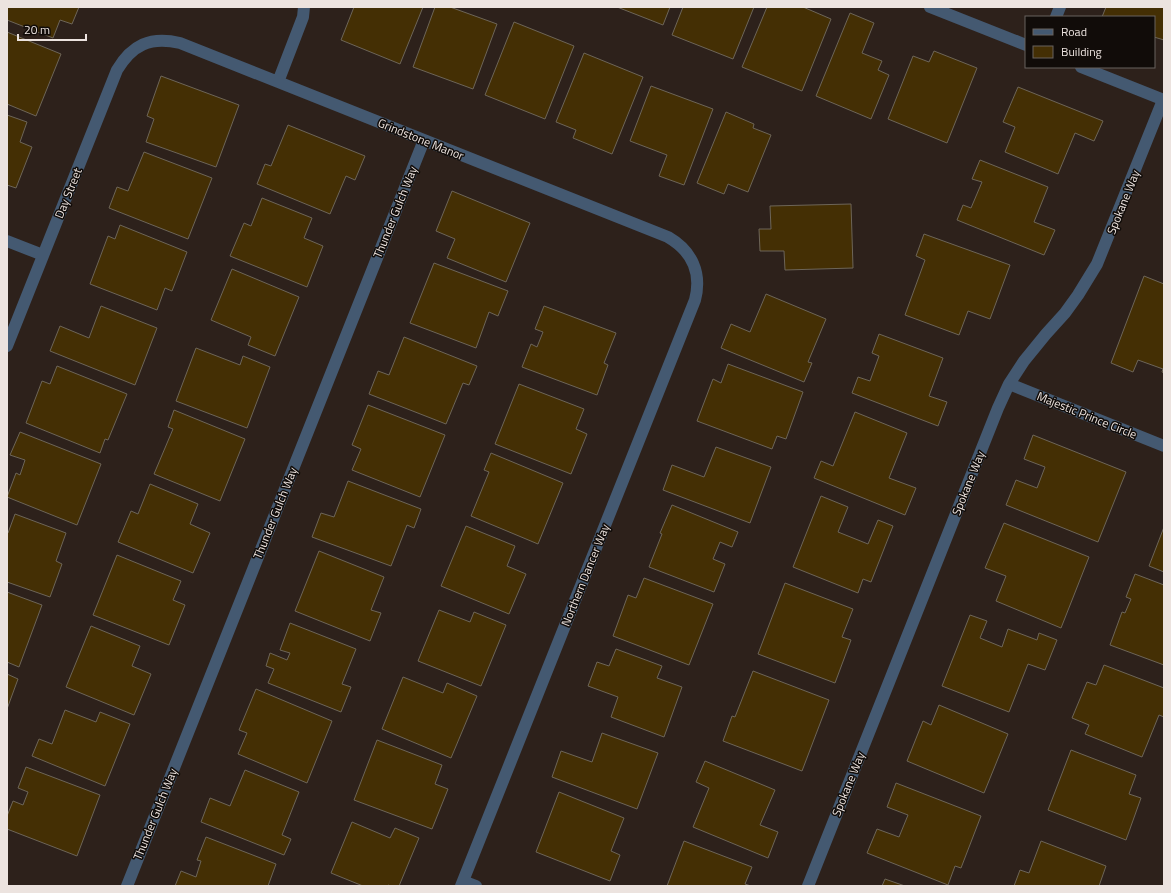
<svg xmlns="http://www.w3.org/2000/svg" width="1171" height="893" font-family="'Titillium Web',sans-serif">
<style>
.building{fill:#442f04;stroke:#6d6558}
.lines{fill:none;stroke-linecap:round;stroke-linejoin:round}
.street{stroke:#445971;stroke-width:12}
.labels{text-anchor:middle;dominant-baseline:central;stroke-width:3;stroke-linejoin:round;paint-order:stroke}
.street-label{font-size:12px;fill:#ece3df;stroke:#110c09}
</style>
<rect width="100%" height="100%" fill="#2d211b"/>
<path class="building" d="M7 7H79L72 24 60 20 53 38 7 20Z
M354 7H423L400 64 341 40Z
M435 7H450L497 24 473 89 413 67Z
M617 7H670L663 25Z
M683 7H754L733 59 672 35Z
M767 7H803L831 19 802 91 742 67Z
M1106 7H1164V40L1154 37V17H1102Z
M850 13 874 23 862 53 882 61 878 70 889 75 871 119 816 96Z
M514 22 574 46 545 119 485 95Z
M7 32 61 54 36 116 7 104Z
M934 51 977 68 947 143 888 119 913 56 929 62Z
M584 53 643 77 612 154 573 138 576 130 556 122Z
M161 76 239 105 216 167 146 142 154 119 147 116Z
M651 86 713 109 684 185 659 176 667 155 630 141Z
M1018 87 1103 121 1094 141 1075 133 1058 174 1005 152 1015 127 1003 122Z
M726 112 754 124 753 128 771 135 748 192 728 184 724 194 697 183Z
M7 115 27 122 20 142 32 147 16 188 7 185Z
M288 125 365 156 355 180 346 176 330 214 257 184 265 164 271 166Z
M144 152 212 178 188 239 109 208 117 187 128 191Z
M980 160 1048 187 1034 222 1055 230 1044 255 957 220 963 205 971 208 982 182 972 179Z
M452 191 530 223 506 282 447 258 455 239 436 231Z
M262 198 312 218 304 238 323 246 307 287 230 256 244 223 251 226Z
M851 204 853 268 785 270 784 251H760L759 229H771L770 206Z
M120 225 187 252 172 291 165 288 157 310 90 284 108 236 115 239Z
M924 234 1010 265 990 319 968 311 959 335 905 315 925 260 916 256Z
M434 263 508 291 498 316 489 312 476 348 410 323Z
M232 269 299 297 275 356 248 345 251 337 211 320Z
M1144 276 1164 284V373L1162 372 1163 369 1138 360 1133 372 1111 363Z
M766 294 826 319 808 362 812 363 804 382 721 348 731 324 750 332Z
M101 306 157 328 135 385 50 351 60 326 89 338Z
M544 306 616 333 604 363 608 365 597 395 522 367 531 344 537 347 543 332 535 329Z
M879 334 943 358 929 396 947 402 938 426 852 393 858 377 870 381 879 356 872 353Z
M404 337 477 366 469 385 463 383 446 424 369 394 378 371 389 375Z
M196 348 240 365 243 356 270 367 247 428 176 401Z
M728 364 803 392 786 439 777 436 772 449 697 421 713 379 721 383Z
M57 366 127 394 108 440 105 439 100 453 26 423 42 381 50 384Z
M519 384 584 409 576 429 587 434 571 474 495 444Z
M368 405 445 435 420 497 352 470 361 449 352 445Z
M174 410 245 439 220 501 154 474 173 429 168 427Z
M855 412 907 433 889 478 916 488 905 515 814 478 821 461 833 466Z
M20 432 101 464 77 525 7 497 16 473 20 475 25 460 10 455Z
M1033 435 1126 472 1098 542 1006 505 1016 480 1037 488 1045 467 1024 459Z
M716 447 771 467 750 523 663 490 672 465 704 477Z
M491 453 563 483 538 544 471 516 489 472 484 470Z
M348 481 421 509 414 528 407 525 391 566 312 537 321 513 334 517Z
M150 484 198 504 190 524 210 533 193 573 118 542 131 511 138 514Z
M821 496 848 507 838 532 868 544 878 520 893 526 871 582 863 579 858 593 793 567Z
M672 505 738 532 732 547 720 542 713 559 725 564 714 592 649 567 662 534 660 533Z
M15 514 66 533 56 561 62 564 50 597 7 582V533H8Z
M1004 523 1089 557 1061 628 996 601 1006 576 985 568Z
M466 526 515 546 507 566 526 574 509 614 441 586Z
M1164 527V572L1149 566Z
M319 551 384 577 371 610 381 613 370 641 295 611Z
M117 555 181 581 173 600 185 605 169 645 93 615Z
M1135 574 1164 585V665L1110 645 1122 612 1125 613 1131 599 1126 597Z
M644 578 713 604 689 665 613 636 628 595 636 598Z
M785 583 853 609 842 637 851 640 835 683 758 654Z
M7 592 42 605 19 667 7 662Z
M439 610 470 622 474 612 506 625 481 686 418 661Z
M970 615 987 621 980 638 1002 647 1008 629 1037 640 1039 633 1057 640 1045 670 1028 664 1009 712 942 686Z
M290 623 356 649 342 684 351 687 341 712 268 683 274 669 266 666 270 653 287 660 290 653 280 650Z
M91 626 140 646 132 666 151 674 134 715 66 687Z
M616 649 662 666 657 678 682 687 664 737 611 717 618 697 588 686 597 662 609 666Z
M1104 665 1164 688V717L1159 715 1142 757 1085 734 1089 725 1072 718 1087 682 1096 685Z
M753 671 829 700 802 771 723 741 732 716 735 717Z
M7 674 18 679 7 709Z
M403 677 443 693 447 683 477 696 451 758 382 729Z
M256 689 332 721 307 783 238 754 247 733 239 730Z
M939 705 1008 734 984 793 907 761 923 721 931 725Z
M65 710 96 722 100 712 130 724 105 786 32 756 39 739 52 744Z
M602 733 658 753 637 809 552 777 561 751 592 762Z
M377 740 442 765 435 784 448 789 432 829 354 800Z
M1071 750 1136 775 1129 794 1141 798 1126 840 1048 810Z
M705 761 775 790 760 825 778 832 768 858 693 827 709 788 696 782Z
M26 767 100 795 77 856 7 829V816L13 801 23 805 28 792 18 788Z
M245 770 299 792 282 835 291 839 284 855 201 822 210 798 230 806Z
M896 783 981 816 961 868 955 866 948 885 867 853 877 829 899 837 908 815 887 807Z
M559 792 624 818 611 851 620 855 610 881 536 852Z
M352 822 390 838 395 828 419 838 399 886H391L388 885V886H363L331 873Z
M206 837 276 864 268 886H175L181 871 196 877 201 861 197 860Z
M684 841 752 867 745 884 751 886H667Z
M1041 841 1106 866 1099 886H1014L1020 870 1029 873Z
M885 879 905 886H882Z"/>
<g class="lines">
<path class="street" d="M930 7 1026 45
M1056 17 1060 7
M1081 67 1164 100
M278 82 303 17 304 7
M7 241 43 255
M7 346 117 70C132 45 150 36 180 43L668 237C692 251 702 273 695 300L461 886
M1009 384 1164 446
M463 881 476 886
M127 886 424 140
M808 886 998 408 1009 384 1024 361 1046 334 1065 313 1078 295 1097 264 1163 100"/>
</g>
<g class="labels">
<g class="street-label">
<text transform="translate(421 139) rotate(22)">Grindstone Manor</text>
<text transform="translate(68 193) rotate(-68)">Day Street</text>
<text transform="translate(1123 202) rotate(-68)">Spokane Way</text>
<text transform="translate(395 212) rotate(-68)">Thunder Gulch Way</text>
<text transform="translate(1087 415) rotate(22)">Majestic Prince Circle</text>
<text transform="translate(968 483) rotate(-68)">Spokane Way</text>
<text transform="translate(275 513) rotate(-68)">Thunder Gulch Way</text>
<text transform="translate(585 575) rotate(-68)">Northern Dancer Way</text>
<text transform="translate(848 784) rotate(-68)">Spokane Way</text>
<text transform="translate(155 814) rotate(-68)">Thunder Gulch Way</text>
</g>
</g>
<rect width="1171" height="893" fill="none" stroke="#ece3df" stroke-width="16"/>
<rect x="1025" y="16" width="130" height="52" fill="#110c09" stroke="#69625f"/>
<rect x="1033" y="29" width="20" height="6" fill="#445971" stroke="#69625f"/>
<text x="1061" y="36" font-size="12" fill="#ece3df">Road</text>
<rect x="1033" y="46" width="20" height="12" fill="#442f04" stroke="#69625f"/>
<text x="1061" y="56" font-size="12" fill="#ece3df">Building</text>
<path d="M18 34v6h68v-6" fill="none" stroke="#ece3df" stroke-width="2"/>
<text x="24" y="34" font-size="12" fill="#ece3df" stroke="#110c09" stroke-width="3" paint-order="stroke">20 m</text>
</svg>
